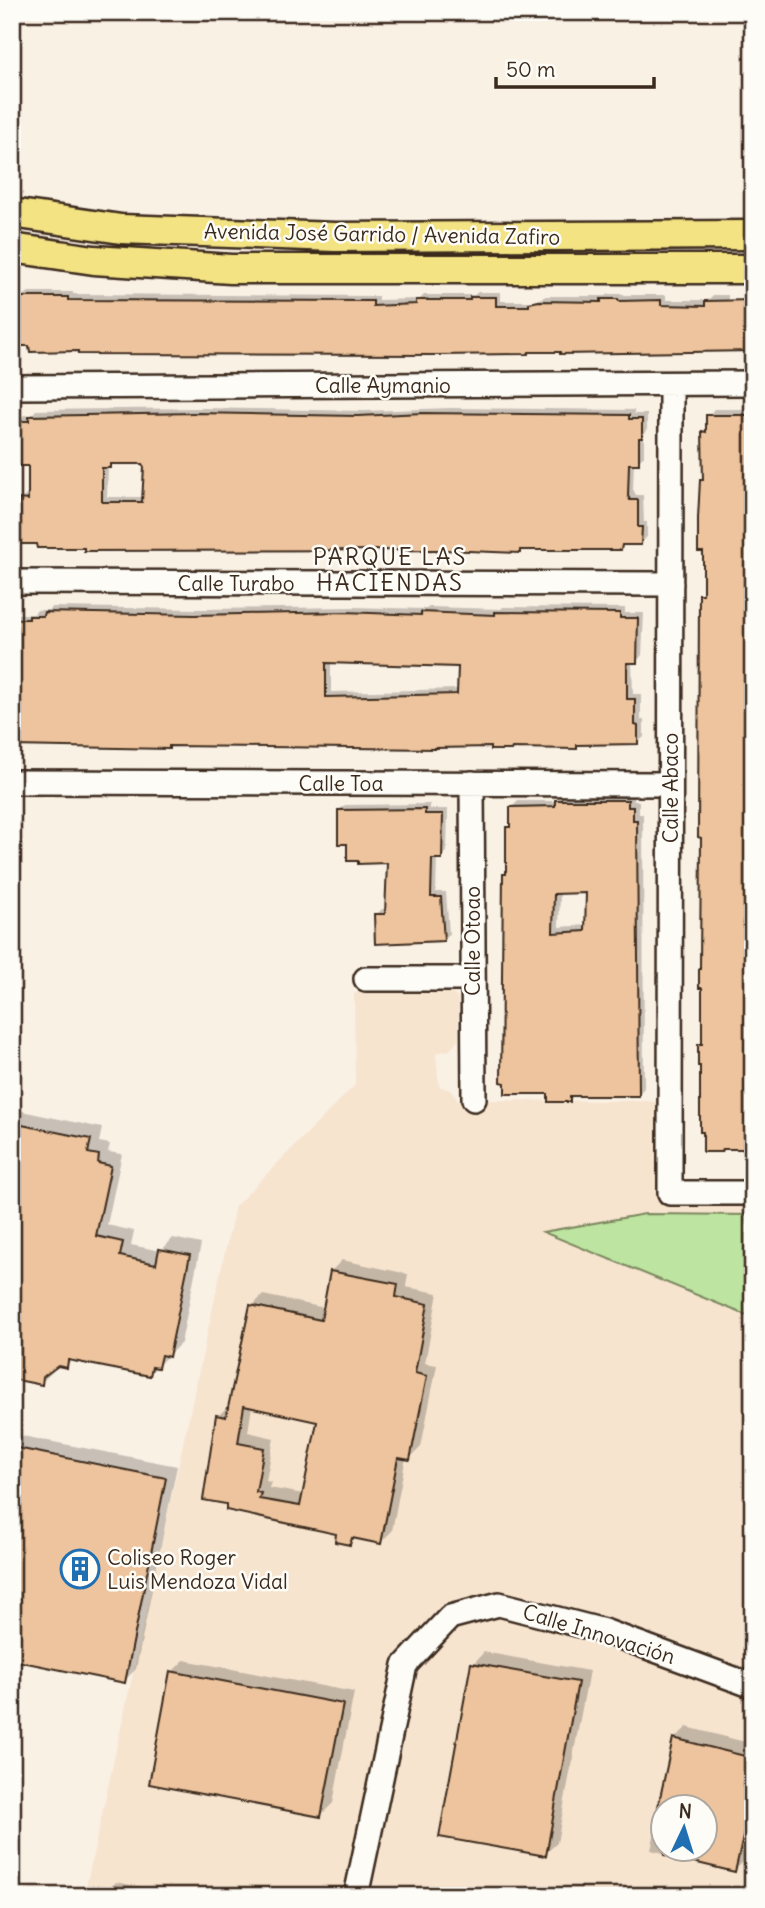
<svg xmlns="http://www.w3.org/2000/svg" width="765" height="1908" font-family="Delius,sans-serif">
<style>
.built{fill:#f6e4cf;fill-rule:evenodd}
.green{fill:#bde4a0;stroke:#7c875f;stroke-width:2}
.shadow{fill:#0003;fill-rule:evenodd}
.building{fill:#edc49d;stroke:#3b2a1e;stroke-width:2;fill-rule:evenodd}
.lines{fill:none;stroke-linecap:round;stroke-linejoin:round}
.minor-casing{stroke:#3b2a1e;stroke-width:28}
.major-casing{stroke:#3b2a1e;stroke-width:33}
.minor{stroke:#fdfcf7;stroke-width:23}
.major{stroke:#f4e382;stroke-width:28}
.labels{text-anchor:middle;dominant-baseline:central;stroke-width:5;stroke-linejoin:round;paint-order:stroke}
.street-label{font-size:21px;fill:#3b2a1e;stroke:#fdfcf7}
.poi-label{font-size:21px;fill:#3b2a1e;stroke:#fdfcf7;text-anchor:start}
.neighbourhood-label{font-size:23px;letter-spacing:2px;fill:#3b2a1e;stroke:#fdfcf7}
</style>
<rect width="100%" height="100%" fill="#faf1e5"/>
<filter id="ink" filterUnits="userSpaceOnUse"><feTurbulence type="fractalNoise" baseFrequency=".0143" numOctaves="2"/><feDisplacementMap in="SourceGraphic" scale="14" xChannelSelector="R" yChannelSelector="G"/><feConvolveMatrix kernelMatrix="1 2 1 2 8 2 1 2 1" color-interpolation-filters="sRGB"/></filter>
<g filter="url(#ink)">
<path class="built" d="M354 993H451L458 998V1040L450 1050 436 1053 439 1086 450 1090 458 1100 647 1101 670 1104V1190H753V1896H84L235 1206 355 1085ZM664 1806H706V1848H664Z"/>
<path class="green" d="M645 1214 753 1215V1318L543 1232Z"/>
<path class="shadow" d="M29 292H73V294L378 296V300L420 299 424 295H474L478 292H501V301H534L546 296H606L609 294H624V295H666V300H708L713 295H728L729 343 562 350 13 302Z
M203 408 365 411 451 408 634 410V414H647V431L644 434V456L638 462H634L633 489 636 495H643L644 522H647V537L641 543H626L621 548H522L520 551 444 548 85 547 38 542 16 526 21 521V500L27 494H30V464L18 421 24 415 31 416 36 410ZM115 462H143L146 467 144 497H107L108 467Z
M714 409H753V1142L747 1147 700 1045 704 1042 701 594 704 590 702 481 705 478 704 432 708 428V416Z
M52 607 201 609 352 607 426 609 429 607 501 609 503 607 625 608V613H644L642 655 636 662H632L633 694H641V720H644V737L637 743H580L576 747 171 745 168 747 22 744 19 747H12V614H34L37 610H48ZM331 661 459 665V689L331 692Z
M563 794H634V801H639V814H643L644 1088 638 1095 575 1094 569 1101 505 875 508 872V828L512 824V807L518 801H556ZM560 892H587V925L559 927Z
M430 804V809H448L447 852 441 857H437L436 892H446L449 934 443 940 376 915 382 909H386L388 861 349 842 339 810 345 805Z
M12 1109 102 1128 99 1142 110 1144 108 1152 122 1154 107 1225 134 1231 131 1245 161 1251 173 1238 201 1244 181 1343 149 1374 73 1359 66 1366 58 1364 53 1367V1371L41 1383 12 1377Z
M342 1260 408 1274 406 1287 438 1293 425 1363 437 1365 421 1447 410 1458 406 1457 392 1531 381 1542 356 1537 350 1543 338 1533 228 1508 218 1416 229 1405 252 1306 263 1295 325 1308 331 1271ZM252 1406 319 1421 304 1494 269 1488 271 1482 266 1481 274 1438 248 1432Z
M12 1434 177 1466 136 1669 124 1681 12 1659Z
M484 1652 589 1671 557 1843 545 1854 473 1664Z
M184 1660 354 1692 333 1803 321 1815 172 1672Z
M687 1727 753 1744V1830L746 1859 735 1870 651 1850 675 1738ZM664 1806H706V1848H664Z
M116 1882 141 1887 139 1896H110L113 1885Z"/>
<path class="building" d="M21 297H68V300L373 301V306L416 304V300H470V297H496V306H529V303L539 301 601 302V299H618L619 301 661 300V305L705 306V301L753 300V351L560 354V352H529L528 354 437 355 78 354V351L30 352 29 346H12V302H21Z
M196 413 358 416 423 413 629 415V419H642V438H639V464H629L628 496 630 500H638V527H642L641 545H622L621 550H520V553L444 550 84 551V548H37L36 544H14V525H19V499L28 500V466H19L16 421H29V416ZM111 464H142L144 467 142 502H102V468H111Z
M706 415H751L753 425 752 1138H748V1149H723L722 1152H703V1132H700V1066H698V1044H702V988H699V969H700L701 838 698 837 699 594H703V552H698V518L700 480H703L702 431 706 432Z
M44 612 194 615 345 612 421 615V612L495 615V612L620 613V618H638L637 663H627V699H635V725L638 726V744L577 745V749L512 748 511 750H490V747L435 748V749L169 746V749L12 746V619H29V616H43ZM326 663 458 667 457 694 326 697Z
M555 800H628V807H633V820H637L639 1096H570V1102H548V1094H505V1083L501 1082 503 874H506V827H510V807L555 806ZM586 893 585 931 553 933 554 894Z
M425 809V814H443L442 859H432L431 897H441L444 941 375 944 374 914H385L387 863 358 864V861H347V844H338V810Z
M12 1123 91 1139 88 1153 99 1155 98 1163 111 1166 96 1236 123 1242 120 1256 156 1264 159 1249 190 1255 169 1357 161 1355 158 1368 152 1367 150 1376 68 1360 67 1368 58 1366 43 1377 42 1385 12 1379Z
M330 1271 398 1284 396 1297 428 1304 415 1373 427 1376 410 1460 398 1458 381 1544 352 1538 350 1545 335 1542 336 1534 226 1510V1504L203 1500 216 1415 226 1417 250 1305 321 1320ZM244 1406 317 1422 300 1506 259 1499 261 1493 256 1492 264 1448 238 1443Z
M12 1447 166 1478 125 1683 12 1660Z
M471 1663 578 1682 546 1856 439 1837Z
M170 1671 343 1704 321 1817 149 1784Z
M673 1738 753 1758V1794L735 1872 664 1855 665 1849H705V1807H658Z"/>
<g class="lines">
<defs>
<path id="minor" d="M671 384 670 1193H753
M12 387 753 383
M12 582 671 584
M12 782 670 784
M472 783 474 1099
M366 979H472
M356 1896 405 1665 450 1617 499 1604 604 1631 753 1686"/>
<path id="major" d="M12 213 121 229 335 237 753 235
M12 248 94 260 231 269H753"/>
</defs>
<use href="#minor" class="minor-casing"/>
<use href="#major" class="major-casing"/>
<use href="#minor" class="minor"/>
<use href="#major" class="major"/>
</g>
</g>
<defs>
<symbol id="building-ring" viewBox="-11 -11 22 22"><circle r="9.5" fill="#fdfcf7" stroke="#1f6fb2" stroke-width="1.5"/><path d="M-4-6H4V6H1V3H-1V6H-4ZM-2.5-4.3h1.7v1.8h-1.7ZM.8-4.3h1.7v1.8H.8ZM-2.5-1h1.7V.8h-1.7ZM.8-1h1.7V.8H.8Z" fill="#1f6fb2"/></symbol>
</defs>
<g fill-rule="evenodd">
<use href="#building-ring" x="58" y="1547" width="44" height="44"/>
</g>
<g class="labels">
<g class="street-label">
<text transform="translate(382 234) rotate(1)">Avenida José Garrido / Avenida Zafiro</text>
<text x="383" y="385">Calle Aymanio</text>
<text x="236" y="583">Calle Turabo</text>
<text x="341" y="783">Calle Toa</text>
<text transform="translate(670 788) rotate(-90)">Calle Abaco</text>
<text transform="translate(472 941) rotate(-90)">Calle Otoao</text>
<text transform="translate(599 1634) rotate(17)">Calle Innovación</text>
</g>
<g class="poi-label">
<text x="107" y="1557">Coliseo Roger<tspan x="107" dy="24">Luis Mendoza Vidal</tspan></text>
</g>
<g class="neighbourhood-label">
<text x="390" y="556">PARQUE LAS<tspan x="390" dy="26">HACIENDAS</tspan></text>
</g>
</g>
<rect width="765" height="1908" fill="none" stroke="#fdfcf7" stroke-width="42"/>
<rect x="21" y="21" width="723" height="1866" fill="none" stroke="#3b2a1e" stroke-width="2.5" filter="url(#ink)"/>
<g transform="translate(684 1828) rotate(4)"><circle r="33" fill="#fdfcf7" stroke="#afa8a0" stroke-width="2"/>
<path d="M0-5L12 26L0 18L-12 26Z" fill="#1f6fb2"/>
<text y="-10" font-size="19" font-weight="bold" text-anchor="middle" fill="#3b2a1e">N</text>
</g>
<path d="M496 77v10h158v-10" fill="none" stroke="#3b2a1e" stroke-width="3.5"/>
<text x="506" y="77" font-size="21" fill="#3b2a1e" stroke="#fdfcf7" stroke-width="5" paint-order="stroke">50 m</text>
</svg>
